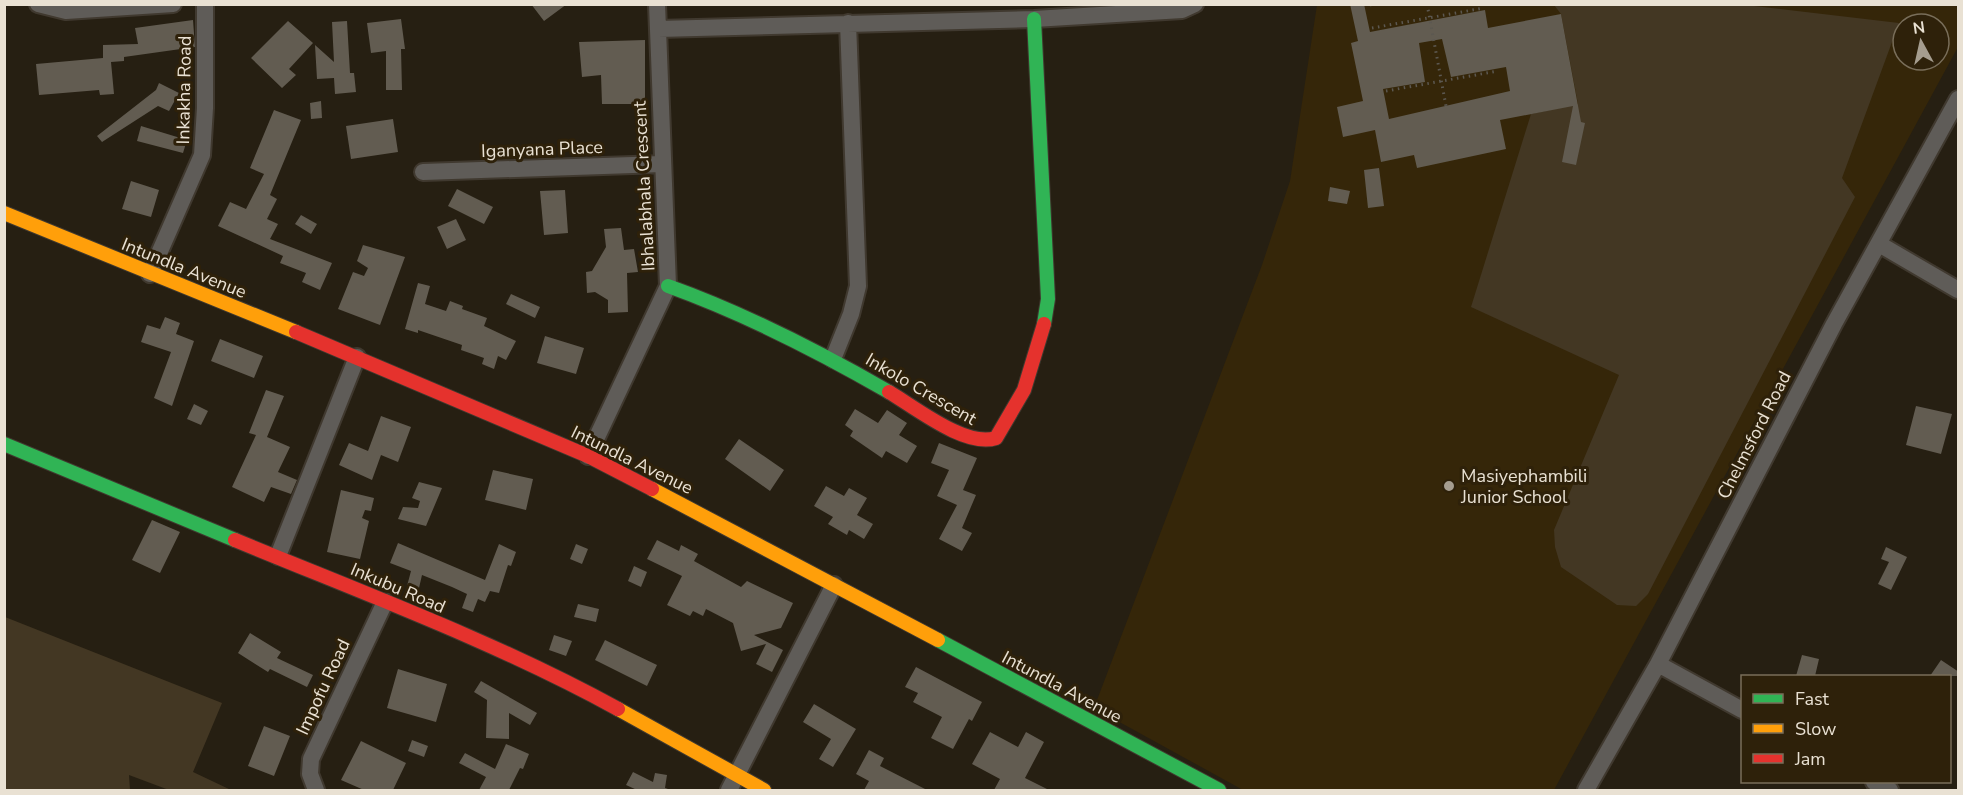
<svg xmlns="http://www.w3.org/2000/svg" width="1963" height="795" font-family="'Nunito Sans',sans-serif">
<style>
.built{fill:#352609;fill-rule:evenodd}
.green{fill:#433723}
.building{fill:#625c51;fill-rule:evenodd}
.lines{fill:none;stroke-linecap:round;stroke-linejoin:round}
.street-casing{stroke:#40392f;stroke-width:20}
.fast-casing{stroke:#40392f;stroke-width:16}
.slow-casing{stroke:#40392f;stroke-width:16}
.jam-casing{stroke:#40392f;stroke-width:16}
.path{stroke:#5c5851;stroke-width:3;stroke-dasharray:1.5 4.5;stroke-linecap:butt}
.street{stroke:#5f5c58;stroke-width:16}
.fast{stroke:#30b455;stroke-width:14}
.slow{stroke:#ff9f0a;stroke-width:14}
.jam{stroke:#e5322d;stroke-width:14}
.poi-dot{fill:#a59d8f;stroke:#2e210a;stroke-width:2}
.labels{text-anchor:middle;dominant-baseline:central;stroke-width:6;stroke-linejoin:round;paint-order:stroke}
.street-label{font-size:18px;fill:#e9e1d3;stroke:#2e210a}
.poi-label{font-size:18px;fill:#e9e1d3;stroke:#2e210a;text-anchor:start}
</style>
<rect width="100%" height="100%" fill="#261f12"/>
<path class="built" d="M1317 5H1958V47L1554 790H1243L1094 708 1262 265 1290 181ZM1903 24H1939V60H1903Z"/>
<path class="green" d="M1737 4 1899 23 1842 178 1855 197 1648 594 1636 606 1617 605 1561 567 1555 547 1554 530 1619 375 1471 307 1531 114 1578 104 1561 14 1554 5Z
M5 617 222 703 193 772 231 790H169L129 775 130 790H5Z"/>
<path class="building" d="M531 4H567L544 21Z
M1350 4H1364L1370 32 1485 10 1488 28 1561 14 1581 122 1585 123 1576 165 1562 162 1573 106 1500 120 1506 149 1417 168 1414 155 1381 162 1375 130 1343 137 1337 107 1363 101 1351 43 1358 41ZM1442 39 1451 77 1506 67 1510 91 1389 119 1383 89 1425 82 1419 43Z
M401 19 405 49H401L402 90H386V51L371 53 367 23Z
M193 20 195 47 124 57V61L111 62 114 94 100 95 99 90 39 95 36 64 103 58V45L138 44 135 28Z
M288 21 313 43 289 69 296 75 282 88 251 58Z
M347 21 350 73H354L356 92 335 94 334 78 317 79 315 45 334 62 332 22Z
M645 40V104H602L601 75 582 77 579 42Z
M159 83 179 93 169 111 158 106 102 142 97 136 156 90Z
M321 101 322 118 311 119 310 103Z
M274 110 301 120 270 195 277 199 267 219 278 224 270 239 332 263 320 290 302 282 306 273 280 263 283 256 218 226 230 202 246 209 264 174 250 168Z
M393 119 398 152 351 159 346 126Z
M141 126 187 140 183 153 137 141Z
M1379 168 1384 206 1368 208 1364 170Z
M131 181 159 190 151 217 122 209Z
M1330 187 1350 191 1347 204 1328 201Z
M457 189 493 207 484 224 448 206Z
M565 190 568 233 544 235 540 191Z
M301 215 317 224 311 234 295 224Z
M456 219 466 240 447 249 437 227Z
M621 228 624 250 634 249 638 272 627 273 628 312 608 313V300L595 292 587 293 586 272 592 271 606 247 604 229Z
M363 245 405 257 380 325 338 309 353 272 364 276 368 268 357 261Z
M418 283 430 286 425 304 446 311 450 301 463 306 462 309 487 318 484 326 516 341 506 360 498 356 494 369 482 364 484 358 461 350 462 345 418 330V333L405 329Z
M511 294 540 307 535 318 506 304Z
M165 317 180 323 176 334 194 341 172 406 154 398 171 352 141 342 147 325 160 329Z
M545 336 584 348 576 374 537 363Z
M220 339 263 356 254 378 211 361Z
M266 390 284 396 267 437 290 447 278 472 297 480 291 494 271 487 264 502 232 487 256 435 249 433Z
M194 404 208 411 201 425 187 419Z
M1916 406 1952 414 1941 454 1906 445Z
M855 409 878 423 887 410 907 423 899 435 917 446 907 463 886 451 882 458 850 436 853 431 845 425Z
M381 416 411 427 398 462 381 455 372 480 339 465 349 443 368 451Z
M739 439 784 470 770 491 725 459Z
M939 443 977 458 963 490 976 495 962 528 972 533 962 551 939 539 957 505 937 496 949 470 931 463Z
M493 470 533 479 526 510 485 500Z
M419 482 442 488 426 526 398 519 403 507 418 508 420 501 412 498Z
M826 486 844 496 849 488 867 498 857 515 873 524 864 539 849 530 847 535 828 524 833 517 814 506Z
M341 490 374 498 371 511 365 510 362 518 369 521 360 559 327 552Z
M152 520 180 532 160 573 132 560Z
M657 540 679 551 681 545 698 554 694 561 741 587 747 581 793 603 781 628 754 635 783 650 772 672 756 664 766 644 741 651 733 623 706 609 703 616 693 611 690 616 667 605 682 576 647 559Z
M398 543 485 580 499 544 516 552 511 566 508 565 499 593 490 591 485 602 478 599 473 612 462 608 467 594 452 587 422 575 419 588 407 586 411 571 390 563Z
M576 544 588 549 582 564 570 559Z
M1886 547 1907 557 1891 590 1878 584 1889 562 1881 559Z
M634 566 647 572 641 587 628 581Z
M578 604 599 609 596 622 574 617Z
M250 633 281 652 277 658 313 675 307 687 270 669 268 672 238 653Z
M554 635 572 641 566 656 549 650Z
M605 640 657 665 647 686 595 660Z
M1802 655 1819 659 1815 676H1796Z
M1941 660 1959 672V676H1930Z
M916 667 982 702 972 721 969 719 953 749 931 738 942 717 913 702 918 693 905 687Z
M398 669 447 684 436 722 387 708Z
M481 681 537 713 530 725 509 713V739L486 738 487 700 474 692Z
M814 704 856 729 833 767 819 759 831 739 803 722Z
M264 726 290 736 274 776 248 766Z
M990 732 1018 747 1026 732 1044 742 1025 778 1049 790H994L1000 779 972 764Z
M412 740 428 746 424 757 408 751Z
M361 741 406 763 393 790H364L341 780Z
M506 744 529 754 523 769 520 768 509 790H479L486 777 459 763 465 753 495 769Z
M869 750 884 758 880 766 927 790H864L869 781 856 774Z
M633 772 653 782 655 773 667 775 665 788 671 790H637L626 785Z"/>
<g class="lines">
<defs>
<path id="street" d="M38 4 66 11 173 4
M658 29 1034 19 1182 10 1195 4
M423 172 662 164
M1879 244 1958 290
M150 274 202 155 205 108V4
M833 359 851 314 858 286 848 23
M588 456 668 286 657 4
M278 556 357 357
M1658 664 1742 710
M1874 782 1890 790
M316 790 310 774 311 759 385 602
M729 790 834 585
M1586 790 1658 664 1834 324 1958 99"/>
<path id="fast" d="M1034 19 1048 299 1044 324
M668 286C746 314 818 351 889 392
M4 444 235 540
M938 640 1219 790"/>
<path id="slow" d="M4 213 296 332
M652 489 938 640
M618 709 764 790"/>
<path id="jam" d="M296 332 588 456 652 489
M889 392C916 408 966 448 996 438L1024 390 1044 324
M235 540C363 593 496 642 618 709"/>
</defs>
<use href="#street" class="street-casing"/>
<use href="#fast" class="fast-casing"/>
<use href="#slow" class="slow-casing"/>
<use href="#jam" class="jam-casing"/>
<path class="path" d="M1427 4 1446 106
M1370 5 1374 4
M1372 28 1484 8
M1386 91 1498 71"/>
<use href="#street" class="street"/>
<use href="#fast" class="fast"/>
<use href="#slow" class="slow"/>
<use href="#jam" class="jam"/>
</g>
<circle class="poi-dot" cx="1449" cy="486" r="6"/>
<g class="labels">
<g class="street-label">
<text transform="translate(184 90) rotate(-89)">Inkakha Road</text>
<text transform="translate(542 149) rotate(-2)">Iganyana Place</text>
<text transform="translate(644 186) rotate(-93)">Ibhalabhala Crescent</text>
<text transform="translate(184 268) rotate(22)">Intundla Avenue</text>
<text transform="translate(921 389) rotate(30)">Inkolo Crescent</text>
<text transform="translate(1754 435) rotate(-63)">Chelmsford Road</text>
<text transform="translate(632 460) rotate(26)">Intundla Avenue</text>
<text transform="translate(398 588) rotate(23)">Inkubu Road</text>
<text transform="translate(323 687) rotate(-65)">Impofu Road</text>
<text transform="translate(1062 687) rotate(28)">Intundla Avenue</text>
</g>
<g class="poi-label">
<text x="1461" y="476">Masiyephambili<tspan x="1461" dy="21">Junior School</tspan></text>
</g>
</g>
<rect width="1963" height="795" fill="none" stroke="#e9e1d3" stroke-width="12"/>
<rect x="1741" y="675" width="210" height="108" fill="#2e210a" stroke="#796e5a" stroke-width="1.5"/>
<rect x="1753" y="694" width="30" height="9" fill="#30b455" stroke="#796e5a" stroke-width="1.5"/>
<text x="1795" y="705" font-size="18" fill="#e9e1d3">Fast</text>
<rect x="1753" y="724" width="30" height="9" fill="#ff9f0a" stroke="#796e5a" stroke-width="1.5"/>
<text x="1795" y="735" font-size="18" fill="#e9e1d3">Slow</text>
<rect x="1753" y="754" width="30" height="9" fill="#e5322d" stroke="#796e5a" stroke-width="1.5"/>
<text x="1795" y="765" font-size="18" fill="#e9e1d3">Jam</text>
<g transform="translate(1921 42) rotate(352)"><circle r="28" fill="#2e210a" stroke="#796e5a" stroke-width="1.5"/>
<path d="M0-4.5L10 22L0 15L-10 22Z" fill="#a59d8f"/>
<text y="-9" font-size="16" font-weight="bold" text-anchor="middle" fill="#e9e1d3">N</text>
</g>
</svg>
